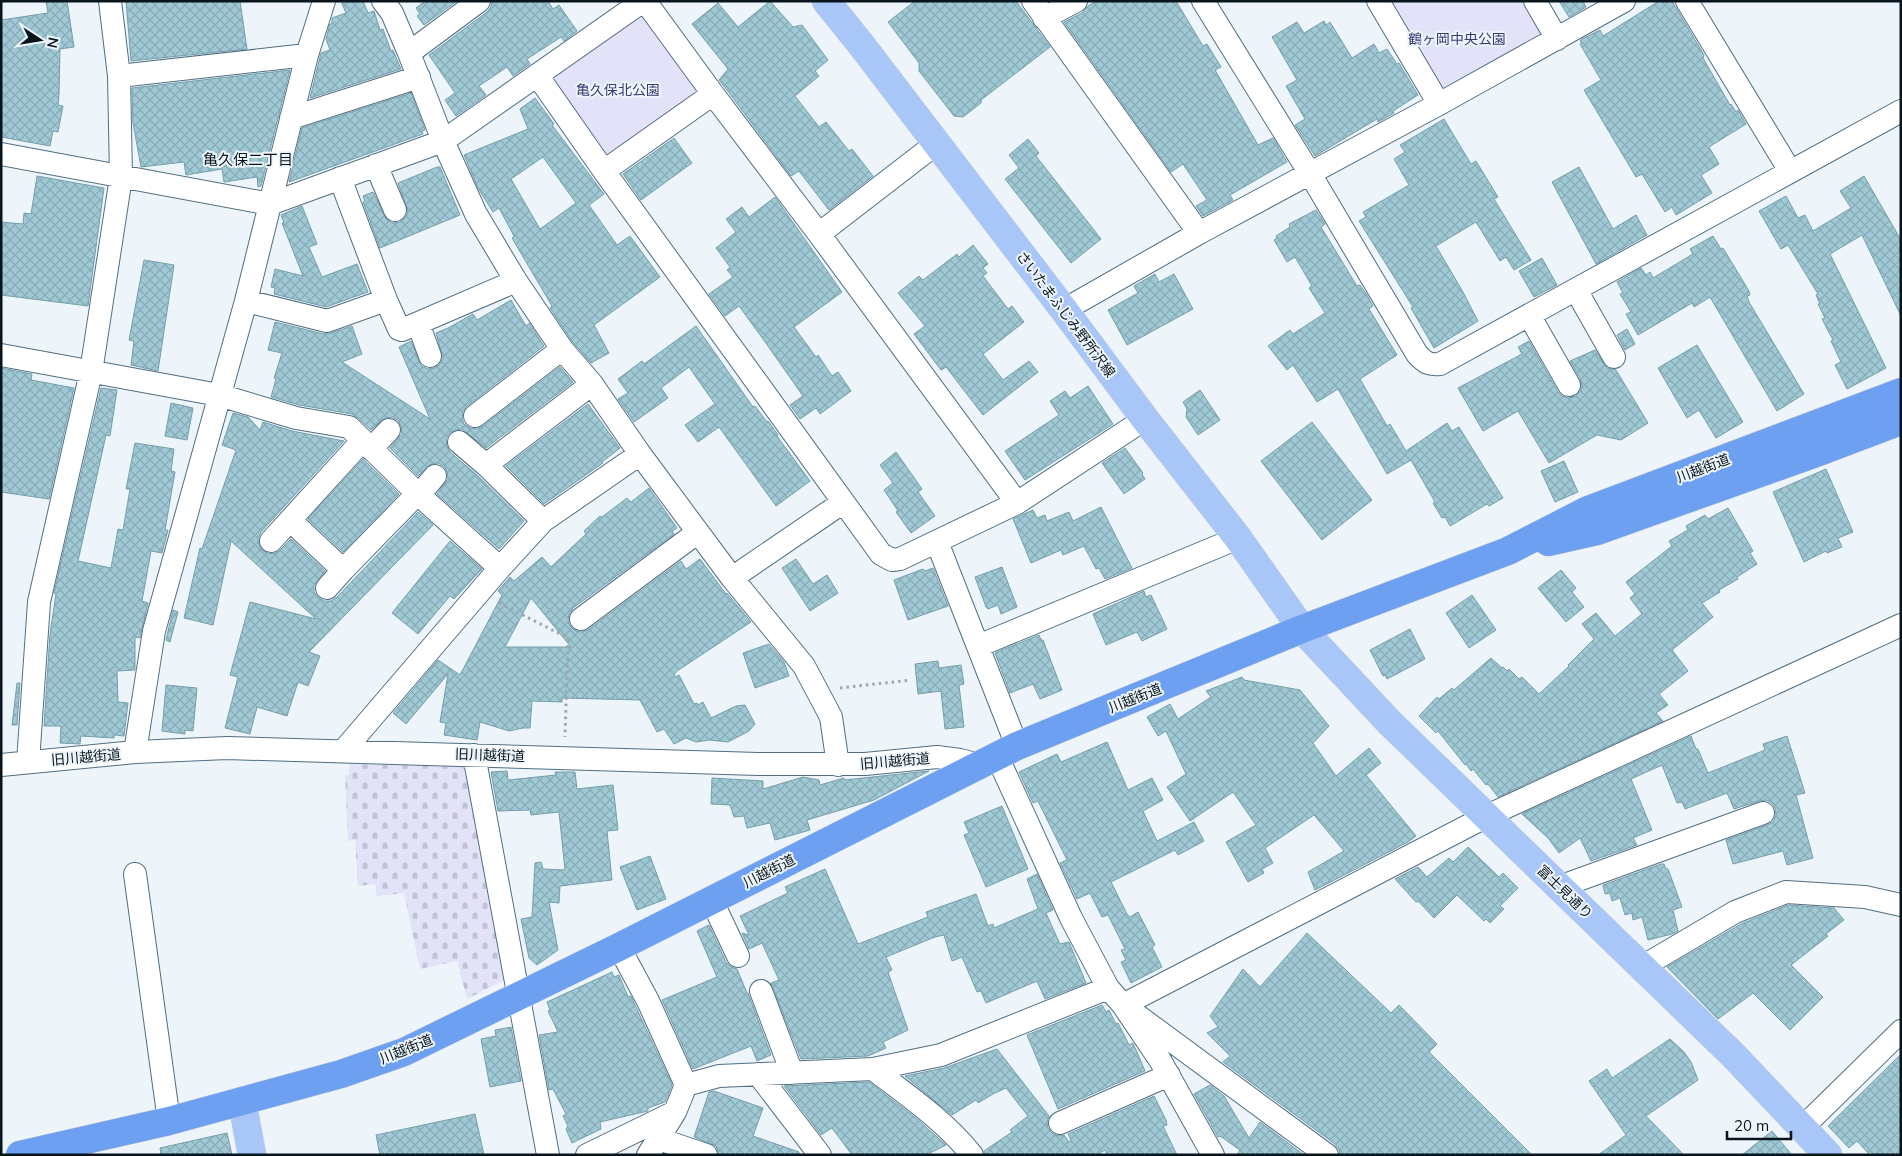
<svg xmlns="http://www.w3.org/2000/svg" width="1902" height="1156" font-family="Mulish,'Noto Sans JP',sans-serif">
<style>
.green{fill:#e2e3f9}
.cemetery{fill:url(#cemetery-stones)}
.building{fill:url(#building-cross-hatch);stroke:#759faa;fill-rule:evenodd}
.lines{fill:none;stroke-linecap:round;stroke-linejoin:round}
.minor-casing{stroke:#506e83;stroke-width:24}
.major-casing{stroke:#ced0d2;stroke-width:29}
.highway-casing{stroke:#ced0d2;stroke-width:29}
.path{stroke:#9da6ac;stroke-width:3;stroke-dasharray:2.5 4;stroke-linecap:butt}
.minor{stroke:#fff;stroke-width:22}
.major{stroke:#a8c6f7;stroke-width:28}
.highway{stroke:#6ea0f2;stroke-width:28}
.labels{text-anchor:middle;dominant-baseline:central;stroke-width:4;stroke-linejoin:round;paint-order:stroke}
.park-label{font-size:14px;fill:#3c3a72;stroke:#eef5fa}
.street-label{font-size:14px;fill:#09151d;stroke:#eef5fa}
.neighbourhood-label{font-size:15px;fill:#09151d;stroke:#eef5fa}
</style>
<defs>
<pattern id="cemetery-stones" width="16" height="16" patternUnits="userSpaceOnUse" patternTransform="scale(1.25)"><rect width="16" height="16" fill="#e2e3f9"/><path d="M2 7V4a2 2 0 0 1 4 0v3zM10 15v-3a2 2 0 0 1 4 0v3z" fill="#c1c2d5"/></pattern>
<pattern id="building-cross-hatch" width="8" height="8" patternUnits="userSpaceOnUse" patternTransform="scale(1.25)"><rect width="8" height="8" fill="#9fc9d5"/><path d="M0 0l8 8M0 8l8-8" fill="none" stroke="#88acb6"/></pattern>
</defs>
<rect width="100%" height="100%" fill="#eef5fa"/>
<path class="green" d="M1389 1H1522L1540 31 1536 41 1446 88 1440 87Z
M634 17H646L697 86 694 98 612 159 602 157 550 85 553 73Z"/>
<path class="cemetery" d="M349 764 468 767 509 978 467 999 457 961 420 969 404 893 377 896 375 884 358 886 355 840 348 841 345 775H349Z"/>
<path class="building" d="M46 1H67L74 47 60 49 59 95 58 105 63 106 58 132 53 131 50 146 1 137V20L48 13Z
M126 1H240L247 49 131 61Z
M341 1H363L368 13 374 11 380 30 383 29 391 51 393 50 401 69 310 98 321 53 330 50 326 39 330 24H332V18L346 13Z
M425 1H457L424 25 417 16 420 14 416 8Z
M492 1H548L553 9 559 5 577 31 564 41 561 37 527 59 530 64 513 76 507 67 479 86 486 95 456 116 445 100 455 93 429 55 487 12 491 7Z
M770 1 793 27 802 25 828 60 815 71 819 76 795 96 819 127 826 122 849 151 852 149 873 176 829 210 799 171 791 176 724 86 719 80 728 69 692 24 718 3 738 27Z
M915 1H1016L1050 47 981 100V103L963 117 954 116 919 71V63L888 22Z
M1097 1H1176L1203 46 1207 44 1221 67 1215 70 1258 145 1273 138 1287 162 1230 195 1233 200 1203 216 1196 206 1207 200 1183 164 1171 172 1064 22 1082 13 1088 6Z
M1559 1H1583L1586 7 1569 17Z
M1659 1H1672L1704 55 1703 58 1730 105 1731 104 1736 112 1738 110 1746 124 1709 147 1719 164 1701 175 1712 193 1676 215 1672 207 1665 212 1642 174 1636 177 1584 90 1601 80 1580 44 1582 43 1580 41 1582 39 1600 30 1603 36Z
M1324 21 1326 25 1330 22 1352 58 1374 44 1379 53 1387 49 1397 64 1399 63 1418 95 1393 111 1394 113 1378 122 1377 119 1315 156 1295 125 1305 119 1286 86 1297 80 1272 37 1297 22 1304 33Z
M290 70 261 186 258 187 257 177 224 182 222 169 186 175 184 162 141 167 133 123 132 88Z
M411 93 425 130 422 131 423 134 289 182 302 128Z
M535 98 554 124 552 125 604 194 589 205 617 245 630 236 660 277 594 325 609 353 591 363 572 341 550 308 552 306 512 238 514 236 499 208 493 212 478 188 464 155 528 129 520 109ZM543 157 576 203 540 229 511 179Z
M1444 119 1471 164 1476 161 1498 197 1494 199 1531 260 1514 270 1506 257 1500 261 1476 222 1436 246 1463 292 1478 321 1434 348 1411 308 1413 307 1359 221 1366 217 1363 212 1409 185 1394 159 1405 152 1400 145Z
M674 138 692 163 641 200 623 174Z
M1028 139 1039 153 1036 156 1101 239 1071 263 1005 179 1019 168 1009 155Z
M437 167H440L460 215 380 248 363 202 365 201 363 196 373 192 387 220 393 223 400 222 406 217 408 211 398 183Z
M1579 167 1613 229 1636 215 1647 235 1596 264 1552 182Z
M37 176 104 188 88 306 1 295V222L23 224 24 213 31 214Z
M1864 176 1901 240V316L1862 235 1830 254 1886 368 1847 389 1835 365 1841 362 1831 341 1833 340 1822 319 1825 318 1818 304H1820L1816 295 1818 294 1788 245 1781 249 1759 211 1786 196 1798 218 1805 215 1813 231 1851 208 1840 191Z
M775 197 842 292 794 327 816 357 818 355 832 376 838 372 851 391 820 414 816 408 800 419 790 405 803 396 763 339 739 306 725 316 709 294 733 277 727 270 730 267 716 248 736 232 726 219 742 207 749 217Z
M302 206 317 244 309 247 322 277 357 264 368 292 326 307 274 294 275 288 271 287 275 269 303 276 282 223H284L281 215Z
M1316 210 1325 224 1321 227 1357 286 1360 285 1367 295 1373 306 1369 309 1397 355 1360 379 1387 426 1390 424 1406 451 1447 423 1452 431 1459 427 1503 498 1489 506 1487 504 1450 526 1445 517 1442 518 1433 503 1435 502 1411 460 1387 474 1338 389 1317 402 1293 365 1287 370 1268 346 1290 330 1293 334 1325 313 1309 288 1312 286 1295 257 1287 262 1274 240 1277 238 1276 236 1290 227 1289 224Z
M1713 236 1721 249 1723 248 1749 291 1750 295 1747 296 1749 302 1804 394 1777 411 1710 297 1694 307 1692 303 1638 335 1626 314 1631 312 1620 294 1623 293 1617 282 1641 268 1646 275 1650 272 1653 278 1693 254 1690 249Z
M973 245 988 264 983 268 987 273 983 276 1008 309 1012 306 1024 322 983 354 1003 380 1029 361 1038 372 983 415 946 367 941 370 914 334 925 326 898 293 919 276 923 280 957 254 959 257Z
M1542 258 1557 285 1534 297 1519 271Z
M144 260 174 265 158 371 131 365 134 341 129 340Z
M1155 274 1159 282 1174 274 1193 309 1127 345 1108 310 1138 293 1134 286Z
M511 300 526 326 529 323 544 346 467 406 463 411 462 418 464 424 470 428 477 429 483 426 560 367 573 382 486 448 462 429 454 430 449 434 446 439 447 446 450 452 477 475 524 521 499 549 437 494 448 479 447 472 444 466 438 463 431 464 418 476 390 448 402 434 401 426 398 420 392 417 385 418 371 430 358 418 352 414 299 405 271 397 276 379 274 378 282 353 268 350 275 322 324 334 331 333 352 326 362 354 342 362 430 419 399 347 411 341 421 366 428 369 435 368 440 364 443 358 436 333 448 328 473 314 477 320Z
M696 326 753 407 755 406 767 422 768 421 778 435 777 436 782 443 810 481 776 506 719 427 698 442 685 425 715 404 689 367 661 388 668 398 634 422 618 399 628 393 618 379 642 361 644 364Z
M1627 329 1635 344 1625 350 1617 335Z
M1529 341 1558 392 1562 396 1568 398 1576 396 1580 392 1582 386 1580 378 1570 361 1595 350 1607 368 1616 370 1648 423 1621 440 1597 435 1549 463 1518 411 1483 431 1458 388 1522 354 1518 347Z
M1697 345 1743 422 1716 438 1699 410 1687 418 1658 368Z
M1 368 32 374 31 380 74 388 49 499 1 492Z
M1088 386 1113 424 1025 480 1005 451 1059 415 1050 401 1065 391 1070 398Z
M101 388 117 390 110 436 106 435 78 561 111 568 118 529 123 530 130 489H126L135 443 174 449 171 471 175 472 165 530H168L162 553 151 551 142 601 148 603 140 638 135 637V670L117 671 118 702 128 703 124 736 114 735V738L81 736 80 744 60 743 61 726H44L50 634 56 594 54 593Z
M1200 390 1220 420 1198 435 1186 417 1187 409 1183 402Z
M171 403 193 408 187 440 165 436Z
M588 404 620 448 602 462 603 463 544 504 506 466Z
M233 413 248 417 260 430 263 422 292 431 344 441 261 532 258 539 259 545 262 550 269 554 275 553 280 550 291 539 325 571 314 585V592L319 598 324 601H331L337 597 418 512 433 525 309 652 320 656 308 686 298 682 287 716 257 707 250 734 225 728 238 677 230 675 250 602 316 619 231 541 213 625 184 618 200 548 202 549 236 450 222 445Z
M1312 422 1372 500 1322 540 1261 461Z
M1125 448 1143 473 1142 474 1145 479 1124 494 1102 463Z
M896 452 922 489 918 492 935 516 911 533 896 512 898 511 884 490 893 483 880 465Z
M363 459 399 494 343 552 308 519Z
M1564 461 1578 492 1555 502 1541 471Z
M1826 469 1853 532 1838 538 1842 547 1827 553 1826 551 1804 562 1773 492Z
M649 488 677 528 672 531 674 534 573 608 569 614 568 620 570 626 576 631 582 632 588 630 681 561 686 569 700 559 726 594 727 593 751 622 677 671 674 675 675 677 679 675 694 704 697 703 698 705 703 702 711 718 736 706 745 705 755 724 749 731 728 742 709 740 696 742 686 738 674 744 664 729 657 732 640 700 562 698V702L532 701 530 728H523L509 731 480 722 477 740 444 735 446 723 440 722 448 674 406 724 393 713 438 660 460 675 502 595 498 591 510 577 514 581 542 557 551 567 586 534 584 531 600 516 602 517 627 498 631 502ZM531 598 571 647H505Z
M1101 507 1132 568 1105 579 1099 568 1096 569 1084 546 1063 555 1061 550 1031 563 1013 519 1033 510 1037 518 1045 515 1047 521 1069 512 1073 521Z
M1728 508 1753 551 1750 553 1757 564 1737 577 1738 579 1719 590 1720 592 1702 603 1713 617 1672 650 1688 671 1659 694 1668 705 1656 713 1663 721 1498 797 1488 784 1486 785 1473 769 1471 771 1466 764 1465 765 1438 731 1436 733 1419 716 1437 697 1439 699 1452 688 1454 690 1491 658 1502 668 1503 667 1507 671 1509 669 1519 679 1522 677 1539 694 1569 666 1568 665 1594 639 1582 624 1596 613 1615 636 1642 614 1630 598 1635 594 1626 582 1672 546 1669 541 1688 530 1686 526 1705 515 1708 519Z
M450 541 482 569 454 599 450 596 418 634 392 613Z
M796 559 813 584 827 575 838 593 810 611 782 568Z
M1002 567 1017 607 1001 614 998 605 988 609 986 607 975 577Z
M933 568 948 606 908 620 894 580 923 569 925 571Z
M1561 570 1576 588 1572 592 1584 607 1566 622 1538 588Z
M1144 591 1146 597 1151 595 1167 629 1142 641 1137 632 1106 645 1093 614Z
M1472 595 1496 630 1469 648 1446 613Z
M173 610 178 612 170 642 166 640Z
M1410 629 1425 659 1387 679 1385 675 1383 676 1370 650Z
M1039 635 1041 640H1043L1062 690 1040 699 1033 684 1010 693 995 653Z
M769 644 784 662 789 676 755 688 743 653Z
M938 661 939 668 961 665 964 684 959 685 964 727 945 729 941 691 918 694 915 664Z
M1242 677 1244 680 1300 690 1329 726 1313 743 1336 776 1369 748 1381 763 1366 775 1416 836 1408 842 1315 890 1308 872 1344 851 1314 815 1265 848 1273 863 1262 869 1264 873 1248 882 1226 842 1256 825 1233 792 1190 821 1167 787 1186 774 1166 731 1158 736 1147 717 1170 704 1178 719 1211 697 1206 691Z
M17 683H20L17 725H12Z
M166 685 197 688 193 731 185 730V734L162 731Z
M1691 736 1696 749H1698L1708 773 1765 750 1763 744 1787 736 1805 793 1796 795 1813 858 1787 865 1783 851 1733 864 1726 840 1767 825 1773 822 1776 815 1775 808 1772 803 1766 800 1759 801 1734 809 1727 793 1685 809 1682 802 1677 803 1662 765 1631 779 1652 830 1633 838 1637 845 1591 861 1580 838 1559 853 1549 839 1522 814Z
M1107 742 1128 790 1152 778 1163 800 1143 811 1157 841 1194 822 1204 841 1178 855 1175 850 1111 882 1127 914 1130 917 1138 912 1155 945 1152 947 1162 967 1131 983 1121 962 1126 960 1121 950 1125 949 1108 915 1102 917 1090 893 1077 899 1060 863 1067 860 1038 801 1033 803 1019 772 1057 754 1061 762Z
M507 771 508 780 556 775 555 772H575L577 789 613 785 618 830 607 831 612 880 560 886 559 903 549 902 558 950 537 965 529 958 521 919 532 917 535 863 541 862 543 869 565 870 559 812 531 815 530 810 498 811 491 772Z
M929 771 874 800 807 820 810 830 775 840 770 823 747 828 744 816 734 817 730 805 711 804 712 778 763 781V789L803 777 819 780 820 785 844 778V780Z
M1002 806 1028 869 986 887 964 835 969 833 964 822Z
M1468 847 1499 877 1503 873 1518 888 1500 906 1504 909 1490 923 1486 919 1484 921 1457 895 1434 918 1418 901 1416 902 1395 879 1418 867 1427 877 1449 858 1453 862Z
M650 856 666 899 637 910 620 867Z
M1661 864H1664L1666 869H1668L1682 907 1673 910 1678 931 1672 934 1648 940 1642 917 1633 920 1632 913 1625 915 1620 898 1612 901 1610 893 1605 894 1603 885Z
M825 869 858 944 928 917 926 912 976 894 988 926 993 924 994 928 1038 909 1027 879 1037 874 1053 910 1046 913 1060 944 1069 942 1086 983 1045 999 1037 981 986 1003 981 991 977 992 962 957 952 961 944 935 935 937 886 957 892 970 888 972 908 1030 883 1042 886 1048 868 1056 801 1059 771 983 779 980 762 943 749 949 742 933 749 935 740 916 788 893 785 887Z
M1788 905 1834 908 1844 920 1826 934 1828 936 1791 965 1823 997 1790 1030 1753 993 1718 1019 1667 967 1741 924Z
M709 925 726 962 731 967 737 969 747 993H748L771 1055 757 1061 751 1046 693 1069 662 1000 717 977 697 931Z
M1307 933 1391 1013 1399 1005 1437 1044 1429 1052 1532 1155H1340L1339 1149 1335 1144 1223 1062 1230 1056 1207 1033 1218 1027 1210 1016 1243 969 1260 987Z
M612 972 614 977 619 975 628 997 631 996 636 1007 672 1085 665 1102 648 1108V1111L600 1122 601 1129 572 1143 566 1129 568 1126 563 1116 566 1114 553 1089 549 1090 539 1035 558 1032 548 1011 550 1010 547 1002Z
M1102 1005 1106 1012 1109 1010 1116 1024 1118 1023 1129 1045 1133 1043 1145 1071 1058 1109 1027 1035Z
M511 1027 521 1081 490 1087 481 1039 496 1036 495 1030Z
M1670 1039 1684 1052 1691 1062 1698 1080 1646 1116 1684 1155H1598L1626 1135 1589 1081 1607 1069 1612 1078Z
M997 1049 1049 1116 1047 1122 1048 1128 1053 1134 1058 1136 1064 1135 1069 1142 1071 1140 1068 1134 1154 1096 1166 1120 1167 1125 1163 1126 1177 1155H1107L1105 1150 1097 1155H985L984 1151 1012 1132 1010 1130 1028 1116 1006 1088 993 1094 978 1103 976 1100 952 1115 905 1076 944 1068Z
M1901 1054V1155H1870L1857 1141 1849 1148 1828 1126Z
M869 1082 917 1119 946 1145 926 1155H852L832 1128 821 1135 784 1086Z
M1210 1085 1224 1096 1249 1138 1260 1122 1304 1155H1237L1240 1150 1220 1136 1218 1137 1194 1094Z
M714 1091 763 1108 753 1136 799 1152V1155H719L716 1146 694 1137 709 1092Z
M475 1114 484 1155H380L376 1135Z
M1772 1131 1792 1155H1742Z
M227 1133 232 1155H161L160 1148Z"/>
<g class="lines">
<defs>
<path id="minor" d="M383 1 392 13 409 53 443 141 476 214 516 281 562 349 592 384 640 454 732 578 804 666 831 717 838 765
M645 1 713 94 819 234 1017 503
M1033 1 1199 233
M1203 1 1309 172 1417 354C1425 363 1429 365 1440 364L1901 111
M1378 1 1439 104
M1535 1 1557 39
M1687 1 1790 171
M1044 18 1076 1
M409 53 479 1
M537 75 604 171 881 554 892 560 900 559 1017 503 1145 419
M119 76 307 55
M291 118 419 77
M1 154 270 204 443 141 643 1
M376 165 395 210
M604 171 713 94
M340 178 386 300 399 329 402 330 516 281
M819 234 937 143
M1576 290 1614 357
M246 301 327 321 386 300
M1064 310 1199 233 1439 104 1624 1
M1529 315 1569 385
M418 323 430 356
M1 355 219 395 296 418 349 427 419 495 500 568
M475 416 562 349
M459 442 486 465 543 521
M371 449 389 430
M486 465 592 384
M419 495 435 476
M290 520 343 570 418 493
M271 541 362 441
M937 542 1017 746
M732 578 842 503
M327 588 343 570
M581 619 698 532
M978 646 1238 538
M344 750 500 568 543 521 640 454
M135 752 154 631 246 301 307 55 324 1
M474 755 548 1155
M997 756 1071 918 1108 988 1123 1005 1160 1060 1213 1155
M28 762 39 602 91 372 121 177 119 76 110 1
M1 765 135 752 227 748 758 764H865L937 757 960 760 979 765
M135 874 169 1121
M1559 887 1763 813
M712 901 738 956
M619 947 648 1001 686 1085 675 1112 648 1155
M1642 967 1735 912 1786 892 1865 897 1901 905
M761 991 792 1073
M873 1069C907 1095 945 1121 972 1155
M758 1074 820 1155
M686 1085 719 1076 873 1069 941 1055 1108 988
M1060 1123 1169 1075
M1802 1128 1901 1031
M659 1139 706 1155
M587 1155 675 1112
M1327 1155 1123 1005 1487 816 1901 625"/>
<path id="major" d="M826 1 863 47 1064 310 1145 419 1238 538 1302 629 1389 722 1734 1056 1828 1155
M242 1101 252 1155"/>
<path id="highway" d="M1548 542 1597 531 1816 453 1901 421
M20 1155 169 1121 341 1074 404 1052 619 947 1017 746 1302 629 1508 551 1588 510 1901 392"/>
</defs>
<use href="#minor" class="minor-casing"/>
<use href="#major" class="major-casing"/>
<use href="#highway" class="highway-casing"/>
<path class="path" d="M499 603 568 638 565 737
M840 688 911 680"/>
<use href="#minor" class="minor"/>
<use href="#major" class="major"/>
<use href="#highway" class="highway"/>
</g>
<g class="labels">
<g class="park-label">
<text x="1457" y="39">鶴ヶ岡中央公園</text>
<text x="618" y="90">亀久保北公園</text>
</g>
<g class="street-label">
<text transform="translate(1066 314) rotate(53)">さいたまふじみ野所沢線</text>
<text transform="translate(1703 468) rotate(-21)">川越街道</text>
<text transform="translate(1135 698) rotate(-22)">川越街道</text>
<text transform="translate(490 755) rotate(2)">旧川越街道</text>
<text transform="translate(86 757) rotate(-5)">旧川越街道</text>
<text transform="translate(895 761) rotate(-5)">旧川越街道</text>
<text transform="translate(769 871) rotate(-27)">川越街道</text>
<text transform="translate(1565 892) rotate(44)">富士見通り</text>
<text transform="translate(406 1049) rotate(-22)">川越街道</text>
</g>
<g class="neighbourhood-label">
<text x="248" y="159">亀久保二丁目</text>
</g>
</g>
<rect width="1902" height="1156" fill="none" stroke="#09151d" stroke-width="5"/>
<g transform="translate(40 40) rotate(102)" stroke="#eef5fa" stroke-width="4" paint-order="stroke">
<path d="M0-4L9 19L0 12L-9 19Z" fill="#09151d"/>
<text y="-8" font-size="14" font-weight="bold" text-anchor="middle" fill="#09151d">N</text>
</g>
<path d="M1727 1131v8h64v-8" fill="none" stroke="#09151d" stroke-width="2.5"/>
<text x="1734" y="1131" font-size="15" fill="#09151d" stroke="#eef5fa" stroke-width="4" paint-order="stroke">20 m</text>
</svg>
